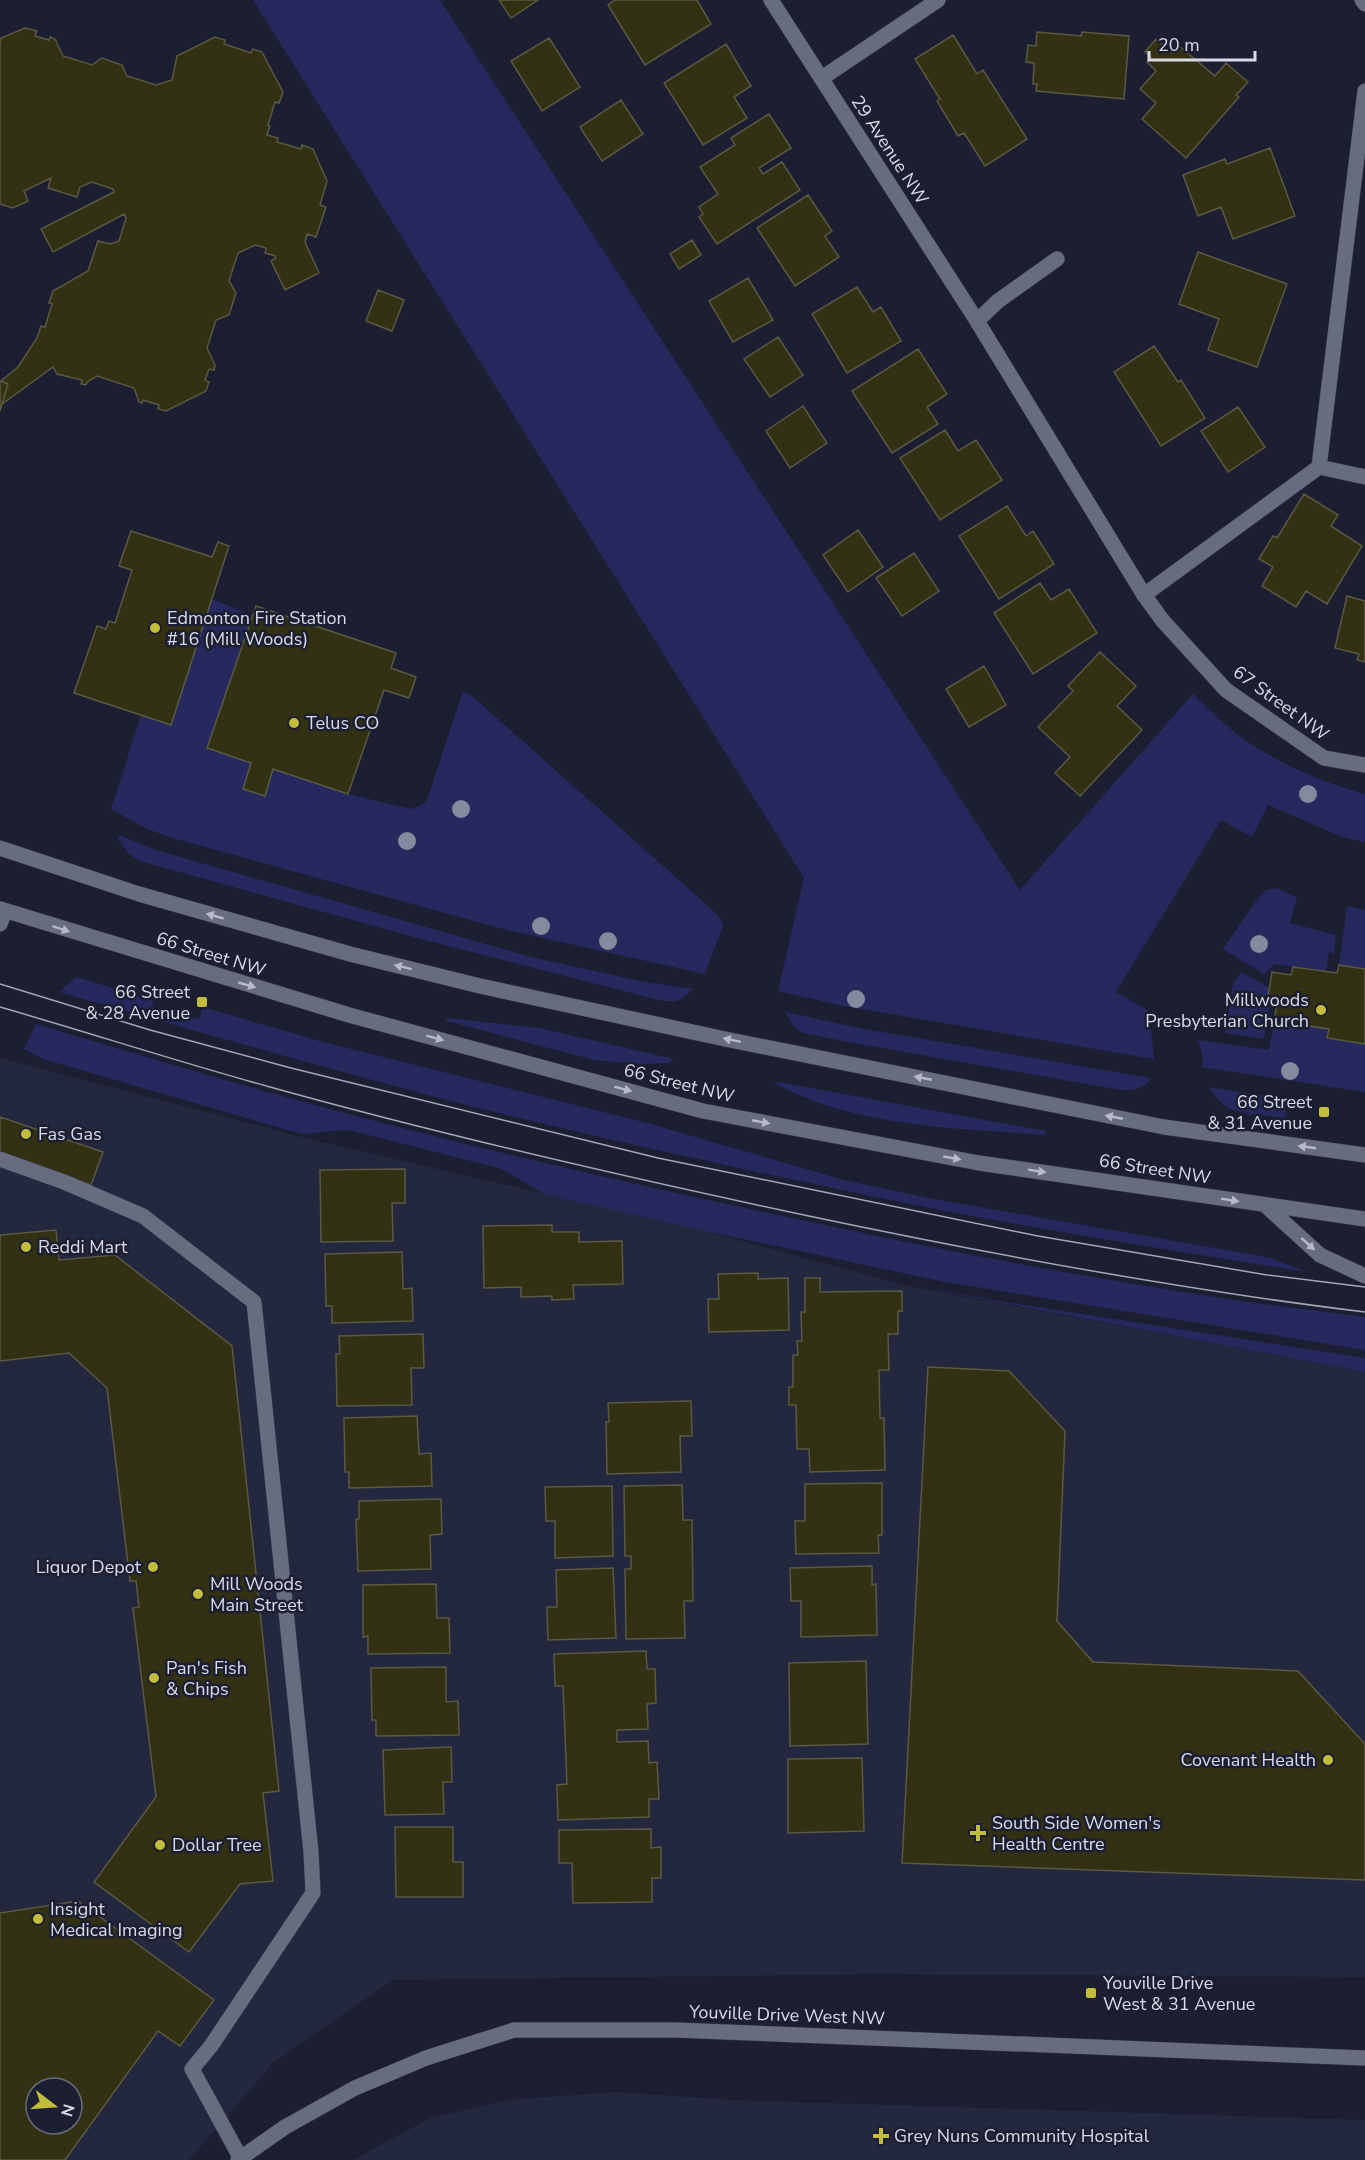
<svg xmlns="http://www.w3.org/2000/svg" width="1365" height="2160" font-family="'Nunito Sans',sans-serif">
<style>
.built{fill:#24283f;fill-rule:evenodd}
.green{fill:#25295e}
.building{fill:#333113;stroke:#5a5944;stroke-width:1.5;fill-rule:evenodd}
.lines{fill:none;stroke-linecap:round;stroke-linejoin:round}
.service-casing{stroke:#393c4a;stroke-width:16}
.minor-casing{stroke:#393c4a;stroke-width:16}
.tertiary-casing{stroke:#393c4a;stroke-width:16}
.secondary-casing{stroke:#393c4a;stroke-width:16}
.service{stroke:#676c81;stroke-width:15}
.minor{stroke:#676c81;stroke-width:15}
.tertiary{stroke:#676c81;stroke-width:15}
.secondary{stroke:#676c81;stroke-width:15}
.tram{stroke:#a4a7b5;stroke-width:1.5}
.tree{fill:#868a9e}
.oneway{fill:#b7bac9}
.poi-dot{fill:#c3bd3e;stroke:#1c1f31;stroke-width:2}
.labels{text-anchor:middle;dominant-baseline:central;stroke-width:5;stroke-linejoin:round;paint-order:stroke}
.street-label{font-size:18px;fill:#d9dce8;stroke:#1c1f31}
.poi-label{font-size:18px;fill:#d9dce8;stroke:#1c1f31;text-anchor:start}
</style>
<rect width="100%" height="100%" fill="#1c1f31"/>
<path class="built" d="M0 1058 309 1139 705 1231 912 1287 1365 1372V1977L875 1974 393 1980 275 2061 189 2160H0ZM36 2088H72V2124H36Z
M616 2092 733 2100 1365 2120V2160H353L430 2118 509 2100Z"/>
<path class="green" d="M253 0H440L1020 890 1193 694C1208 708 1222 723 1238 735 1275 762 1321 782 1365 794V842L1342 837 1268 805 1252 837 1221 820 1116 992 1149 1011 1154 1059 844 1006 778 991 804 878Z
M212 599 252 615 207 748 251 763 243 789 265 796 273 769 348 794 411 809 420 806 427 800 461 697 464 692 471 695 718 915 723 925 705 974 507 930 169 837 145 828 111 809 141 715Z
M119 835 159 851 531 957 645 982 693 989C680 1002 677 1003 659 1000L421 939 140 861 128 853 118 839Z
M1276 888 1297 897 1290 923 1336 935 1334 954 1329 952 1326 972 1275 964 1264 974 1223 949 1255 902 1266 890Z
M1347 906 1365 910V969L1339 965Z
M1241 972 1270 988 1268 997H1271L1264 1039 1225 1033 1233 984Z
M76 977 153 1000 152 1007 199 1019 203 1007 323 1042 647 1123 844 1180 928 1198 1249 1254 1271 1258 1307 1272C1163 1249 1019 1227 876 1197 732 1167 587 1136 443 1099 315 1065 187 1029 59 992Z
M785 1012 865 1029 1150 1078C1146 1090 1132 1090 1121 1090L848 1042 803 1033 795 1028Z
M447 1018 539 1028 670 1058 673 1060 669 1063 641 1064 594 1060 447 1021Z
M1274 1021 1329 1029 1327 1037 1365 1044V1092L1202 1067 1203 1058 1198 1040 1269 1050Z
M36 1024C119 1049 202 1074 286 1097 449 1142 613 1180 778 1215 972 1257 1168 1294 1365 1317V1350L945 1282 705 1231 544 1194 502 1169 353 1131 343 1130 304 1134 291 1131 43 1059 24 1049Z
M778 1082 1046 1131 1045 1135C957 1128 853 1127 774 1083Z
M1208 1087 1287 1099 1285 1118C1266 1115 1240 1116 1224 1105 1218 1100 1213 1093 1208 1087Z
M897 1283 1005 1302 1365 1358V1372Z"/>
<path class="building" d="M499 0H538L511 18Z
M615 0H697L711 24 645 65 608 5Z
M25 28 37 31 35 36 49 40 50 37 55 39 63 56 92 65 102 58 122 65 127 76 156 85 172 80 177 56 215 37 225 40 224 44 251 53 253 49 262 52 283 92 279 103 275 102 268 125 270 126 267 135 278 138 277 142 301 149 302 145 313 149 327 181 320 205 326 207 316 237 307 234 305 242 319 273 285 290 271 261 276 258 275 256 265 253 266 248 255 245 238 253 229 281 236 293 229 315 216 320 207 348 215 365 214 370 209 369 205 380 209 382 206 391 166 411 158 409 159 405 143 400 142 403 139 402 134 388 97 376 87 382 86 385 81 384 82 380 57 374 53 367 2 404 8 384 1 381 18 367 37 338 41 326 45 327 52 304 49 303 53 291 88 271 98 241 110 244 119 241 126 218 124 214 53 252 41 229 114 192 113 189 92 182 80 187 77 197 48 188 51 178 24 191 28 201 13 208 0 204V43L1 38Z
M1037 32 1081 36 1082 32 1129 36 1124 99 1036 91 1037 84H1033L1034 63 1026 62 1028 45 1036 46Z
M953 35 977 74 983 70 1027 139 985 166 964 133 958 136 937 101 940 99 915 59Z
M549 38 580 87 542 111 511 61Z
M1156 39 1172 53 1178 45 1215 76 1226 63 1248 82 1236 95 1239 97 1186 158 1142 119 1156 103 1140 89 1156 71 1147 62 1151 57 1145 52Z
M726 44 751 86 734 97 747 118 703 145 664 83Z
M621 100 643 134 602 161 580 127Z
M769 114 791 148 759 168 763 174 782 162 800 190 717 244 699 217 703 214 699 207 718 194 700 167 735 145 731 138Z
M1270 148 1295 216 1233 239 1221 207 1198 216 1183 175 1225 159 1227 164Z
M808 195 832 231 825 236 839 257 795 286 757 228Z
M692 240 701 255 679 269 670 254Z
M1198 252 1287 284 1257 367 1208 350 1219 319 1179 304Z
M748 278 773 320 733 342 709 301Z
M857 287 873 312 881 307 901 341 847 373 812 314Z
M378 290 404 300 392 331 366 321Z
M778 337 803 375 770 397 744 359Z
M1154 346 1178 382 1181 380 1205 418 1161 446 1114 372Z
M918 349 947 394 927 407 938 424 892 453 852 391Z
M0 381 8 384 0 411Z
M803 406 827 443 790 468 766 431Z
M1238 407 1265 447 1228 472 1201 431Z
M945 430 958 451 976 440 1002 480 940 520 900 458Z
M1304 494 1338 515 1331 526 1362 546 1327 604 1306 591 1296 607 1262 586 1273 567 1259 559 1273 536 1277 538Z
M1007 506 1026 536 1033 531 1054 564 999 599 959 536Z
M858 530 883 567 848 592 823 555Z
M131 531 212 557 218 542 229 546 171 725 74 693 97 626 106 629 109 621 115 623 132 570 119 566Z
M914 553 939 591 902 616 876 578Z
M1040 583 1051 600 1069 589 1097 633 1033 674 994 613Z
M1347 596 1365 601V662L1357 660 1359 654 1335 648Z
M256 606 396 653 391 668 416 677 409 698 384 690 348 794 273 769 265 796 243 789 251 763 207 748Z
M1100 652 1136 686 1117 706 1142 730 1080 796 1055 773 1070 757 1038 727 1073 691 1068 686Z
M984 666 1006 705 969 727 946 689Z
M1339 965 1365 969V1044L1327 1038 1329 1029 1274 1021 1278 998 1268 997 1272 972 1291 975 1293 967 1337 973Z
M0 1117 103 1152 91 1185 0 1153Z
M405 1169V1203H392L393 1241 321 1242 320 1170Z
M552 1225V1232H579V1242L622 1241 623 1284 573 1285 574 1299 552 1300V1296L521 1297V1287L484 1288 483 1226Z
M56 1230 59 1260 115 1255 232 1346 279 1791 263 1793 273 1881 240 1884 189 1952 94 1882 156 1797 133 1608 139 1607 136 1581H130L107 1388 69 1353 0 1361V1235Z
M402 1252 403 1289 412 1288 413 1321 332 1323V1306H326L325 1254Z
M758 1273V1279L788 1278 789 1330 709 1332 708 1299H719L718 1274Z
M805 1278H820V1292L902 1291V1311H898V1334H888L889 1370H879L880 1418H884L885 1470 810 1472 809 1449H797L796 1405H789V1387H793V1355H798L797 1341H802L801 1312H805Z
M423 1334 424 1368H411L412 1405 337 1406 336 1354H340L339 1336Z
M928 1367 1009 1371 1065 1431 1057 1621 1093 1662 1298 1671 1365 1744V1880L902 1863Z
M691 1401 692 1436H680L681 1472 607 1474 606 1422H609L608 1403Z
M417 1416 419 1454 431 1453 432 1486 349 1488V1472H345L344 1418Z
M882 1483V1535H878L879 1553 796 1554 795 1521H805V1484Z
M682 1485 683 1520H692L693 1601H684L685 1638 626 1639 625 1569H631V1556H625L624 1486Z
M612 1486 613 1556 555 1558V1521H546L545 1487Z
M441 1499 442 1534 430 1535 431 1569 358 1571 356 1519H359V1501Z
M872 1566V1585L876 1584 877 1635 801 1637V1601H791L790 1568Z
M613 1568 616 1638 548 1640 547 1607H557L556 1570Z
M436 1584 437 1618H449L450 1653 368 1654V1636L363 1637V1585Z
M646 1651 647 1669H655L656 1703 647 1704 648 1729 617 1730V1742L648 1741 649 1763 657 1762 659 1799H649V1817L558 1820 557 1785 567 1784 563 1686H555L554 1654Z
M866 1661 868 1744 790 1746 789 1663Z
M446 1667V1702L458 1701 459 1735 376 1736V1720H372L371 1668Z
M451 1747 452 1782H443L444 1814 385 1815 383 1750Z
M862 1758 864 1831 788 1833V1759Z
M395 1827H453V1862H463V1897H396Z
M651 1829V1848L661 1847V1878H652V1902L573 1903 572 1863H559V1830Z
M78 1901 214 2000 180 2046 158 2031 65 2160H0V1913ZM36 2088H72V2124H36Z"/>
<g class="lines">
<defs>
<path id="service" d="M1362 0 1365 4
M822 78 938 0
M1319 467 1365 91
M1144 595 1319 467 1365 477
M0 924 5 911
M0 1159 64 1182 143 1216 254 1302 311 1852 313 1893 211 2046 192 2069 240 2157"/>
<path id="minor" d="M771 0 977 321 1144 595 1163 621 1226 690 1324 758 1365 765
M977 321 998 301 1057 259"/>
<path id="tertiary" d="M238 2160 285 2127 355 2088 426 2058 514 2030H675L1365 2058"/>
<path id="secondary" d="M0 848 139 894 350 954 480 986 725 1039 1164 1127 1365 1155
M0 909 349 1015 703 1111 979 1163 1365 1219
M1265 1205 1320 1255 1365 1276"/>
</defs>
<use href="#service" class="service-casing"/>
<use href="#minor" class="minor-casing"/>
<use href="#tertiary" class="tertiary-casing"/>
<use href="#secondary" class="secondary-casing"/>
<use href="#service" class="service"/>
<use href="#minor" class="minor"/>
<use href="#tertiary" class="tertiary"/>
<use href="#secondary" class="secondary"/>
<path class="tram" d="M0 984 150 1030 291 1068 658 1158 1038 1236 1267 1275 1365 1287
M0 1007C90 1033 179 1062 270 1087 446 1136 625 1177 804 1215 989 1254 1176 1289 1365 1312"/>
</g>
<g class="tree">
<circle cx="1308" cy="794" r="9"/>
<circle cx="461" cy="809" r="9"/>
<circle cx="407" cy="841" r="9"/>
<circle cx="541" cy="926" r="9"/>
<circle cx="608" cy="941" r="9"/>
<circle cx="1259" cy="944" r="9"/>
<circle cx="856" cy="999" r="9"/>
<circle cx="1290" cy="1071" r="9"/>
</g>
<defs><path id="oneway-solid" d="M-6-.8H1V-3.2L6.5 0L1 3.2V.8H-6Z" transform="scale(1.5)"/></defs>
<g class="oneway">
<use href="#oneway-solid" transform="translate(215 916) rotate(-164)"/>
<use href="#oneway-solid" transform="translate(61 929) rotate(18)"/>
<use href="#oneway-solid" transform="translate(403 967) rotate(-166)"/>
<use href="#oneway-solid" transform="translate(247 985) rotate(16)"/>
<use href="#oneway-solid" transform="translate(435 1038) rotate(15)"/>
<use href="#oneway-solid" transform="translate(732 1040) rotate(-168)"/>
<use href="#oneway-solid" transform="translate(923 1078) rotate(-169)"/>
<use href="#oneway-solid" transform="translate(623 1089) rotate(15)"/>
<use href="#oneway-solid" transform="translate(1114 1117) rotate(-169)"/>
<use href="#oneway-solid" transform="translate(761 1122) rotate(11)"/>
<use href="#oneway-solid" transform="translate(1307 1147) rotate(-172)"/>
<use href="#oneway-solid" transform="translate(952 1158) rotate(10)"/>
<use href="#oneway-solid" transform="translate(1037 1171) rotate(9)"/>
<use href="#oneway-solid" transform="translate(1230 1200) rotate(9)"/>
<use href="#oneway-solid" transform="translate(1308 1244) rotate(42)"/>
</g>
<g class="poi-dot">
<circle cx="155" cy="628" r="6"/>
<circle cx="294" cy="723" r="6"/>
<rect x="196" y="996" width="12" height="12" rx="3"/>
<circle cx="1321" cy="1010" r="6"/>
<rect x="1318" y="1106" width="12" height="12" rx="3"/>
<circle cx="26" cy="1134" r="6"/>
<circle cx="26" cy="1247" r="6"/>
<circle cx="153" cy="1567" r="6"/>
<circle cx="198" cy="1594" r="6"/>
<circle cx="154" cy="1678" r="6"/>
<circle cx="1328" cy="1760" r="6"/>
<path d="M975 1824h6v6h6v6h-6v6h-6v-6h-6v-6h6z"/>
<circle cx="160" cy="1845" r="6"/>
<circle cx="38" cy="1919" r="6"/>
<rect x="1085" y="1987" width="12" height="12" rx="3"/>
<path d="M878 2127h6v6h6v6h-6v6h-6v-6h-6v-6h6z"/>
</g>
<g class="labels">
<g class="street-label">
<text transform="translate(890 150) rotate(57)">29 Avenue NW</text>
<text transform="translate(1281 703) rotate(36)">67 Street NW</text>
<text transform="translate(211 954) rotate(17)">66 Street NW</text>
<text transform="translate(679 1083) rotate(14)">66 Street NW</text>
<text transform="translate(1155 1169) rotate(9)">66 Street NW</text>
<text transform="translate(787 2015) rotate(2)">Youville Drive West NW</text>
</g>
<g class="poi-label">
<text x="167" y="618">Edmonton Fire Station<tspan x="167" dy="21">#16 (Mill Woods)</tspan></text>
<text x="306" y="723">Telus CO</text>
<text x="190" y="992" text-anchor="end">66 Street<tspan x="190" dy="21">&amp; 28 Avenue</tspan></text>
<text x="1309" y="1000" text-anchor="end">Millwoods<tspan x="1309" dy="21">Presbyterian Church</tspan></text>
<text x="1312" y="1102" text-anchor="end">66 Street<tspan x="1312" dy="21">&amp; 31 Avenue</tspan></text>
<text x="38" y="1134">Fas Gas</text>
<text x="38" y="1247">Reddi Mart</text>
<text x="141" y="1567" text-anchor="end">Liquor Depot</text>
<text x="210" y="1584">Mill Woods<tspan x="210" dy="21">Main Street</tspan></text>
<text x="166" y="1668">Pan's Fish<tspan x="166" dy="21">&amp; Chips</tspan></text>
<text x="1316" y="1760" text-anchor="end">Covenant Health</text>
<text x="992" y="1823">South Side Women's<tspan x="992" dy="21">Health Centre</tspan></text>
<text x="172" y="1845">Dollar Tree</text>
<text x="50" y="1909">Insight<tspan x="50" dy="21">Medical Imaging</tspan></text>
<text x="1103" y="1983">Youville Drive<tspan x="1103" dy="21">West &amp; 31 Avenue</tspan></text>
<text x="894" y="2136">Grey Nuns Community Hospital</text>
</g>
</g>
<g transform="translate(54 2106) rotate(107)"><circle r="28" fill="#1c1f31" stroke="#686b7a" stroke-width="1.5"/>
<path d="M0-4.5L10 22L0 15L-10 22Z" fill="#c3bd3e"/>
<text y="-9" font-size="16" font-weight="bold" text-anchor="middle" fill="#d9dce8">N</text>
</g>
<path d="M1149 51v9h106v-9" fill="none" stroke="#d9dce8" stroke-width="3"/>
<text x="1158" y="51" font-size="18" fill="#d9dce8" stroke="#1c1f31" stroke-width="4.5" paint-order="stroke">20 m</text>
</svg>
